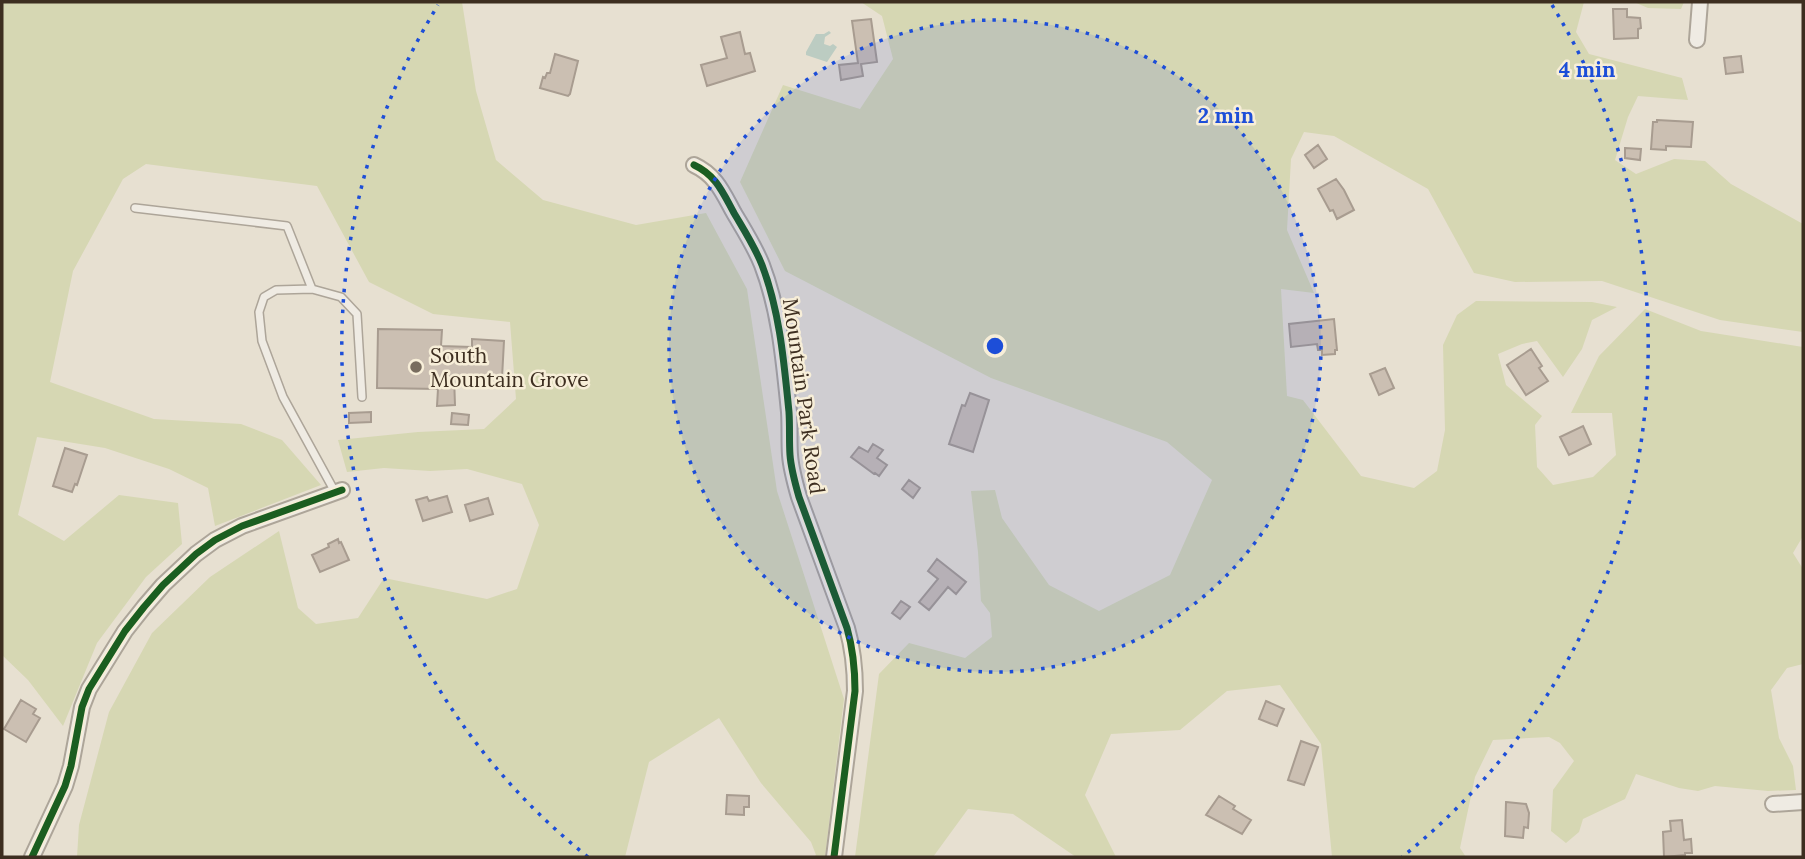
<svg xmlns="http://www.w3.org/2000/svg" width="1805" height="859" font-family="Lora,serif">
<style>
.green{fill:#d6d7b3}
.water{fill:#bcccc2}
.building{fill:#cbbfb2;stroke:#a89c90;stroke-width:2}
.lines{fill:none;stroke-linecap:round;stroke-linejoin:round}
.service-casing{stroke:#ada599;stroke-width:10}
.minor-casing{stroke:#ada599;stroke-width:18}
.service{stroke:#efebe3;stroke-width:7}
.minor{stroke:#efebe3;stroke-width:14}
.cycleway-casing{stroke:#f7eed8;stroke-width:11}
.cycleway{stroke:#1b5e20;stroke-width:7}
.ring{fill:none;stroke:#1d4ed8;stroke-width:3.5;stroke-dasharray:3.5 7}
.poi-dot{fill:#786c5e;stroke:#f7eed8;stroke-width:2.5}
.labels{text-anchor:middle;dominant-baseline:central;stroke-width:5;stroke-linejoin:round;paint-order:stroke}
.poi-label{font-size:21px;fill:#3d2e20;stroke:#f7eed8;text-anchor:start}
.street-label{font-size:21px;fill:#3d2e20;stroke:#f7eed8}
.centre{fill:#1d4ed8;stroke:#f7eed8;stroke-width:3.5}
.ring-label{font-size:21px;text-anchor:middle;font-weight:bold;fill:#1d4ed8;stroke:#f7eed8;stroke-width:5;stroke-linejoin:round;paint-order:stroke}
</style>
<rect width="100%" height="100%" fill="#e7e0d1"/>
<path class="green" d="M2 2H462L476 91 496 160 543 200 636 225 706 213 747 289 777 491 844 699 825 857H814L816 855 811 842 761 783 719 718 649 762 625 857H77L79 825 109 712 152 633 210 577 279 531 298 608 316 624 358 618 384 578 487 599 517 589 539 525 522 484 467 469 430 471 384 468 347 472 338 440 418 432 484 429 516 399 510 322 433 314 369 282 317 186 146 164 123 179 73 271 50 382 154 419 241 424 282 440 321 485 215 526 208 488 169 469 105 448 37 437 18 515 64 541 119 495 178 503 182 544 146 577 97 643 63 726 28 680 2 655Z
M861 2H1584L1576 32 1589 54 1682 78 1688 100 1638 96 1628 117 1615 160 1636 174 1674 159 1705 161 1731 184 1803 224V332L1720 320 1602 281 1515 282 1474 273 1428 189 1334 136 1304 132 1291 159 1287 230 1314 293 1281 289 1287 396 1303 400 1361 476 1414 488 1437 471 1445 430 1443 345 1457 315 1476 301 1592 302 1617 307 1592 320 1582 349 1563 377 1537 341 1522 344 1498 354 1506 385 1542 416 1535 425 1537 467 1553 485 1593 477 1616 455 1612 413H1571L1599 356 1645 309 1701 331 1803 347V536L1793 553 1803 569V664L1787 668 1771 690 1779 738 1793 766 1796 790 1768 791 1715 786 1698 791 1679 788 1636 774 1625 799 1583 819 1579 832 1566 843 1551 831 1553 790 1574 761 1560 743 1549 737 1493 740 1475 777 1460 848 1466 857H1332L1321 744 1280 685 1227 691 1180 730 1111 734 1085 795 1116 857H1076L1013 814 968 809 933 857H855L879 674 909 643 965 658 992 637 990 613 981 601 978 552 971 491 995 490 1002 518 1049 585 1099 611 1170 575 1212 480 1167 442 991 378 785 271 740 182 783 85 860 109 893 59 882 16Z
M1634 2H1684L1681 9 1648 8Z"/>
<path class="water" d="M829 31 831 33 825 37 824 44 830 46 833 44 837 47 827 62 806 55V52L816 34H824Z"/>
<path class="building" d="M1613 9H1627V17L1640 18 1641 28 1638 29V38L1614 39Z
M871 19 877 62 861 64 863 76 841 80 839 65 858 63 852 21Z
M740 32 745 54 750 53 755 71 707 86 701 65 727 58 721 37Z
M555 54 578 61 570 94 568 96 540 88 543 77 545 78 547 73H550Z
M1741 56 1743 72 1726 74 1724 58Z
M1657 120 1693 122 1691 147 1666 146V150L1651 149 1653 122H1657Z
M1318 145 1327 159 1314 168 1305 155Z
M1625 148 1641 149 1640 160 1625 158Z
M1336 179 1344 190 1354 210 1337 219 1333 210 1330 211 1318 189Z
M1334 319 1337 350H1335V354L1322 355V350H1318L1317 344 1291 347 1289 324Z
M378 329 442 330 441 346 472 347V339L504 341 502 378 454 376 455 405 437 406 438 389 377 388Z
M1531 349 1542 366 1539 368 1548 381 1526 395 1507 365Z
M1385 368 1394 388 1379 395 1370 374Z
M970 393 989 400 973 452 949 444 962 405 965 406Z
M371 412V422L349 423V413Z
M452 413 469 415 468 425 451 424Z
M1583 426 1591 444 1569 455 1560 437Z
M873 444 883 450 877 458 887 465 879 476 875 473 874 474 851 457 859 447 868 452Z
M65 448 87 455 77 485 75 484 72 492 53 486Z
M909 480 920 488 913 498 902 489Z
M447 496 452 512 423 521 416 500 427 497 429 501Z
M488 498 493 514 470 521 465 505Z
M338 539 339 543 341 542 349 560 320 572 312 555 329 547 328 544Z
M937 559 966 582 956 594 948 587 929 610 919 602 938 579 928 571Z
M901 601 910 607 900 619 892 613Z
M21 700 36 709 33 714 40 718 26 742 4 729Z
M1266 701 1284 709 1277 726 1259 719Z
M1301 741 1318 747 1304 785 1288 780Z
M727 795 749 796V807H744V815L726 814Z
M1219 796 1235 806 1233 809 1251 820 1242 834 1206 815Z
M1506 802 1526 804 1529 813 1528 828 1524 827 1523 838 1505 836Z
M1682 820 1684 840 1691 839 1692 853H1685V855L1664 857 1663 832 1671 831 1670 821Z"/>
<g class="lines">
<defs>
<path id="service" d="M135 208 287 226 312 289
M335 492 283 397 262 341 259 312 264 297 276 290 312 289 341 297 357 314 362 397"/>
<path id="minor" d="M1697 40 1700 2
M694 165C716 175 723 193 734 213 744 230 755 247 762 265 780 312 784 363 789 412 790 427 789 441 790 455 791 469 795 483 799 497L847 628C853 649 855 669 855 691L834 857
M1773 804 1803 802
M32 857 65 786 71 766 82 707 89 689 125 631 144 607 163 585 196 554 215 540 242 526 342 490"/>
</defs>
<use href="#service" class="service-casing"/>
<use href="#minor" class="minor-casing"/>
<use href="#service" class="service"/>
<use href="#minor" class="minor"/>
<defs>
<path id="cycleway" d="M694 165C716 175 723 193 734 213 744 230 755 247 762 265 780 312 784 363 789 412 790 427 789 441 790 455 791 469 795 483 799 497L847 628C853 649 855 669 855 691L834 857
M32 857 65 786 71 766 82 707 89 689 125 631 144 607 163 585 196 554 215 540 242 526 342 490"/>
</defs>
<use href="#cycleway" class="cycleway-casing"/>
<use href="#cycleway" class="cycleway"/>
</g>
<circle cx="995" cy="346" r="326" fill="#1d4ed8" fill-opacity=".12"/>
<g class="ring">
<circle cx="995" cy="346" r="326"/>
<path d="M588 857A653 653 0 0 1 438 5M1552 5A653 653 0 0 1 1402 857"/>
</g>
<circle class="poi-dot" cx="416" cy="367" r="7"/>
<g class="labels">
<g class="poi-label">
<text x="430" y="355">South<tspan x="430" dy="24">Mountain Grove</tspan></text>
</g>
<g class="street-label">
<text transform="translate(804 396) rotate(82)">Mountain Park Road</text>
</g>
</g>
<circle cx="995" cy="346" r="10" class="centre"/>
<g class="ring-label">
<text x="1587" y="77">4 min</text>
<text x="1226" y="123">2 min</text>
</g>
<rect width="1805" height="859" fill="none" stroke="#3d2e20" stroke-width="7"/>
</svg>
